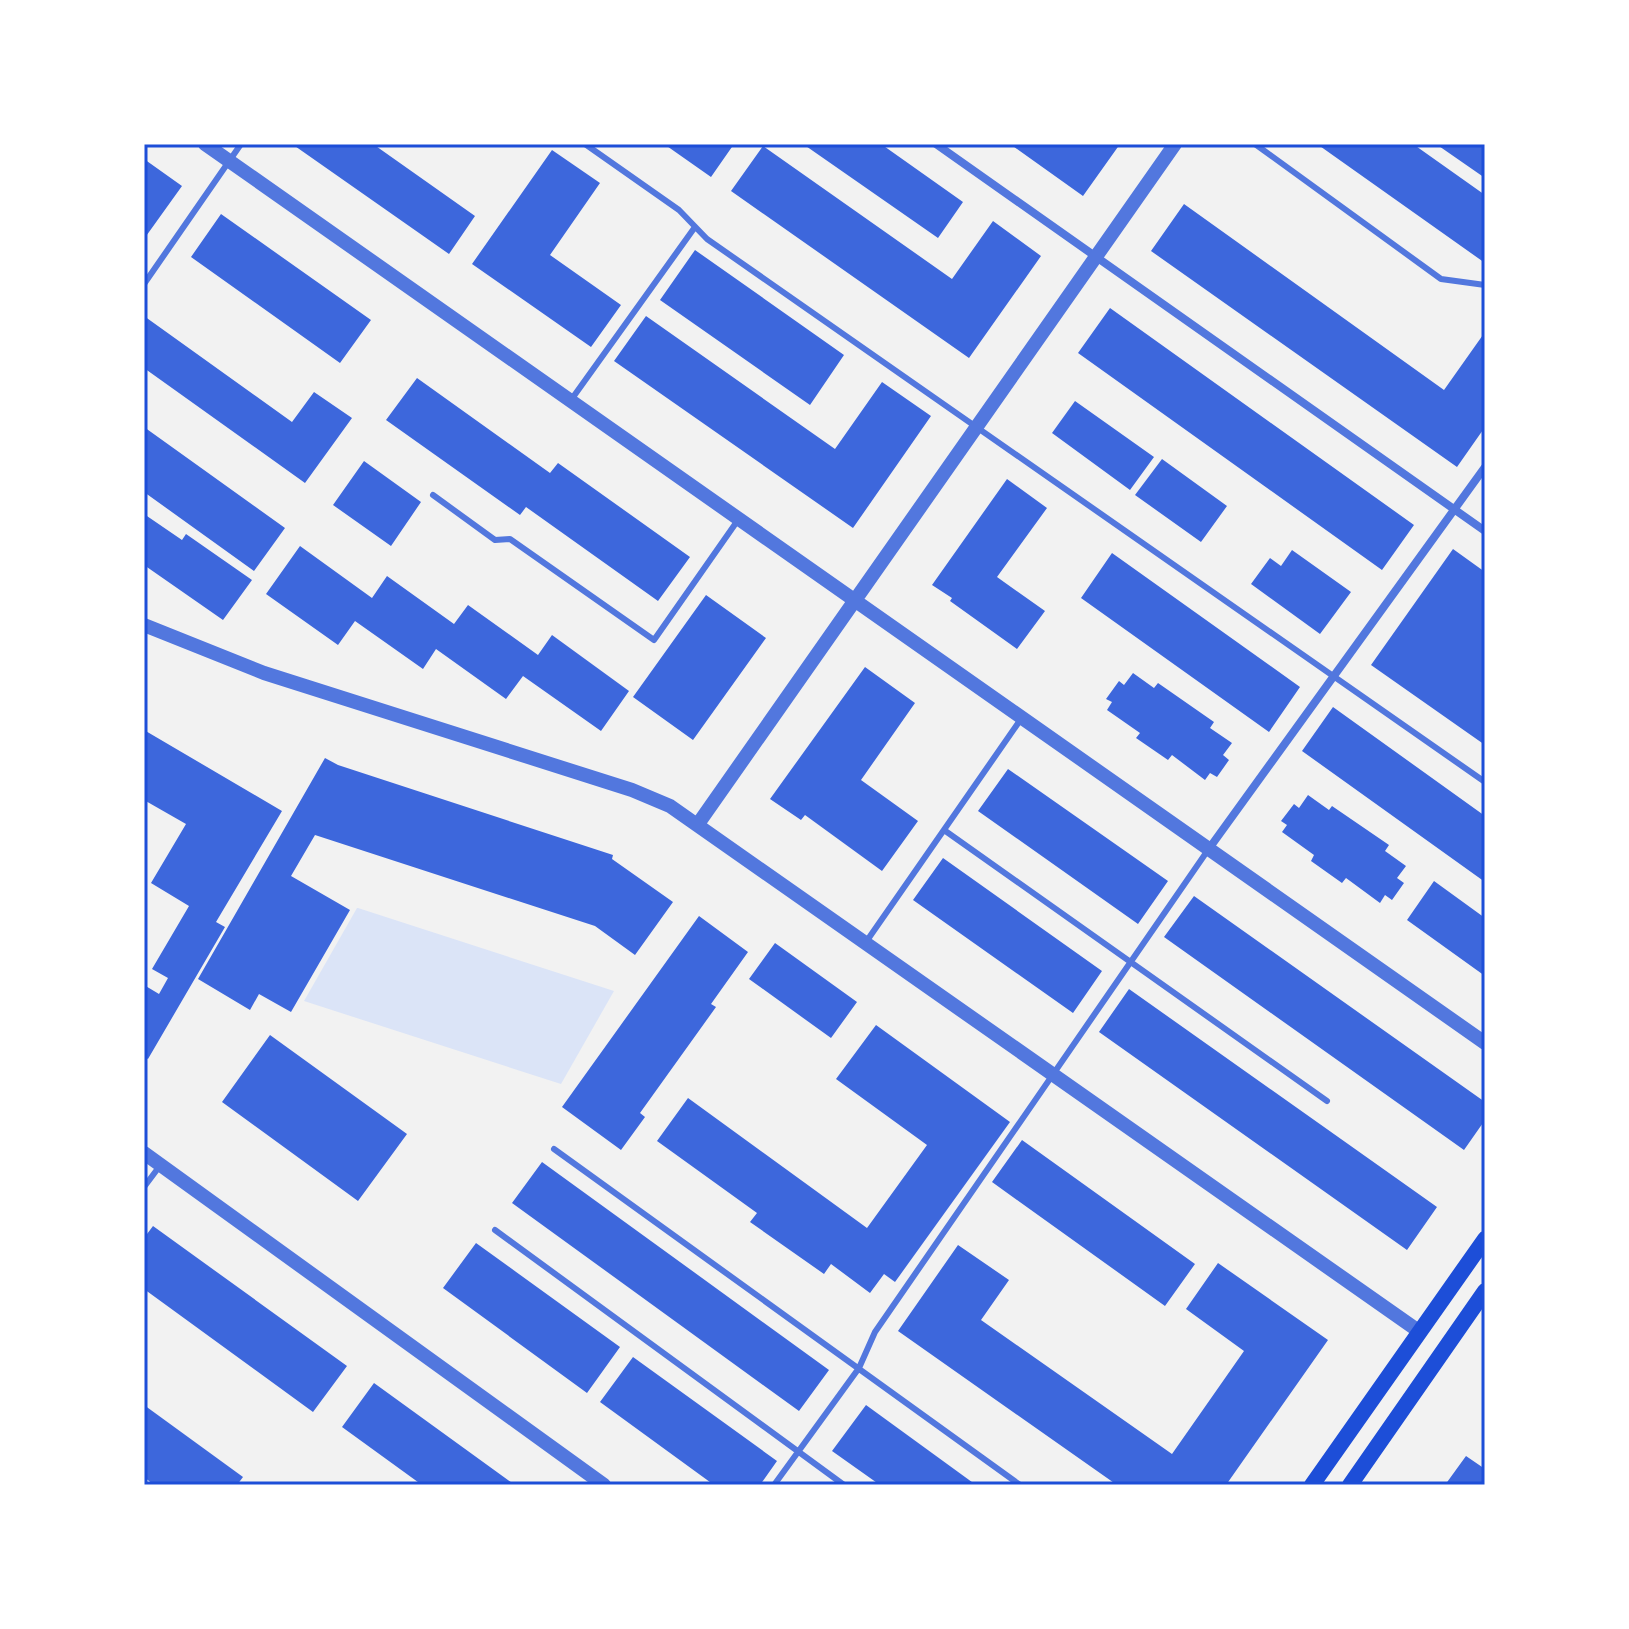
<svg xmlns="http://www.w3.org/2000/svg" width="1629" height="1629" font-family="'Playfair Display',serif">
<style>
.green{fill:#dbe4f7}
.building{fill:#3d67dc}
.lines{fill:none;stroke-linecap:round;stroke-linejoin:round}
.service{stroke:#5277de;stroke-width:6}
.minor{stroke:#5277de;stroke-width:8}
.tertiary{stroke:#5277de;stroke-width:14}
.secondary{stroke:#1d4ed8;stroke-width:16}
.neatline{fill:none;stroke:#1d4ed8;stroke-width:3}
</style>
<rect width="100%" height="100%" fill="#f2f2f2"/>
<path class="green" d="M357 908H358L614 991 561 1084 304 1001Z"/>
<path class="building" d="M292 144H373L475 216 449 254Z
M664 144H734L711 177Z
M803 144H881L963 202 938 238Z
M1010 144H1120L1083 196Z
M1317 144H1413L1485 195V263Z
M1436 144H1485V178Z
M763 146 952 279 993 221 1041 256 969 358 731 191Z
M552 150 600 183 550 255 621 305 591 347 472 264Z
M144 159 182 186 144 239Z
M1184 204 1444 390 1485 332V427L1457 467 1151 251Z
M221 214 371 320 340 363 191 257Z
M695 250 844 355 810 405 660 300Z
M1110 308 1414 525 1382 570 1078 353Z
M144 316 292 422 314 392 352 418 305 483 144 368Z
M646 316 835 449 882 382 931 416 853 528 614 361Z
M417 378 550 473 558 463 690 557 658 601 526 507 520 515 386 420Z
M1075 401 1154 457 1130 490 1052 433Z
M144 427 285 528 254 571 144 492Z
M1162 459 1227 506 1201 542 1135 495Z
M364 461 421 502 391 546 333 505Z
M1007 479 1047 508 997 577 1045 611 1017 649 950 601 952 598 932 585Z
M144 514 182 540 186 534 252 580 223 620 144 565Z
M300 546 372 598 387 576 454 624 468 605 538 655 552 635 629 691 601 731 523 676 506 699 436 649 423 669 355 621 338 645 266 594Z
M1453 549 1485 572V745L1371 665Z
M1292 550 1351 592 1320 634 1251 584 1270 558 1281 566Z
M1112 553 1300 687 1269 732 1081 598Z
M706 595 766 638 693 740 633 697Z
M865 667 915 703 861 780 918 821 882 871 805 815 801 820 770 799Z
M1133 673 1154 688 1158 683 1214 722 1210 728 1232 743 1223 755 1229 760 1217 777 1210 773 1205 780 1172 755 1168 760 1136 738 1140 733 1107 710 1112 702 1106 699 1119 681 1124 685Z
M1333 707 1485 816V882L1302 751Z
M144 730 282 811 216 922 225 927 148 1059 144 1057V985L159 994 168 978 152 969 189 906 151 883 186 824 144 800Z
M325 758 338 765 613 855 612 859 673 902 635 955 595 926 315 835 291 876 350 910 291 1012 259 994 250 1010 198 979Z
M1008 769 1168 881 1138 924 978 811Z
M1308 795 1329 810 1332 806 1389 845 1385 851 1406 866 1397 878 1404 883 1392 900 1385 895 1380 903 1346 878 1342 883 1311 861 1314 855 1282 832 1287 825 1281 821 1294 804 1299 808Z
M943 858 1102 971 1073 1013 913 900Z
M1434 881 1485 918V976L1407 920Z
M1194 896 1485 1102V1120L1464 1150 1164 937Z
M699 916 748 952 711 1004 716 1007 640 1113 645 1117 621 1150 562 1107Z
M775 943 857 1002 831 1038 749 979Z
M1129 989 1437 1207 1407 1250 1099 1032Z
M876 1025 1010 1122 895 1282 884 1274 870 1293 831 1264 824 1274 750 1222 757 1213 657 1141 688 1098 867 1228 927 1145 836 1079Z
M270 1035 407 1134 358 1201 222 1102Z
M1022 1140 1195 1264 1165 1306 992 1182Z
M542 1162 829 1370 799 1411 512 1203Z
M153 1226 347 1366 313 1412 144 1289V1238Z
M476 1243 620 1347 587 1393 443 1288Z
M958 1245 1009 1280 981 1320 1172 1454 1244 1351 1186 1309 1218 1263 1328 1340 1226 1485H1117L898 1331Z
M633 1357 777 1461 760 1485H714L600 1402Z
M374 1383 515 1485H422L342 1427Z
M144 1405 243 1477 237 1485H154L144 1477Z
M866 1405 976 1485H880L832 1451Z
M1466 1456 1485 1469V1485H1445Z"/>
<g class="lines">
<path class="service" d="M585 144 679 210 707 239 1485 782
M1255 144 1441 279 1485 285
M144 284 241 144
M571 400 695 227
M433 495 495 540 510 539 654 640 738 520
M944 830 1327 1101
M866 942 1021 719
M554 1149 1020 1485
M144 1187 159 1167
M495 1230 844 1485
M774 1485 859 1368 875 1332 1208 850"/>
<path class="minor" d="M936 144 1485 531
M1208 850 1485 467"/>
<path class="tertiary" d="M205 144 1485 1043
M144 625 264 673 632 790 670 806 1420 1332
M698 824 1175 144
M144 1153 604 1485"/>
<path class="secondary" d="M1312 1485 1485 1239
M1350 1485 1485 1291"/>
</g>
<rect width="1629" height="1629" fill="none" stroke="#ffffff" stroke-width="292"/>
<rect x="146" y="146" width="1337" height="1337" class="neatline"/>
</svg>
